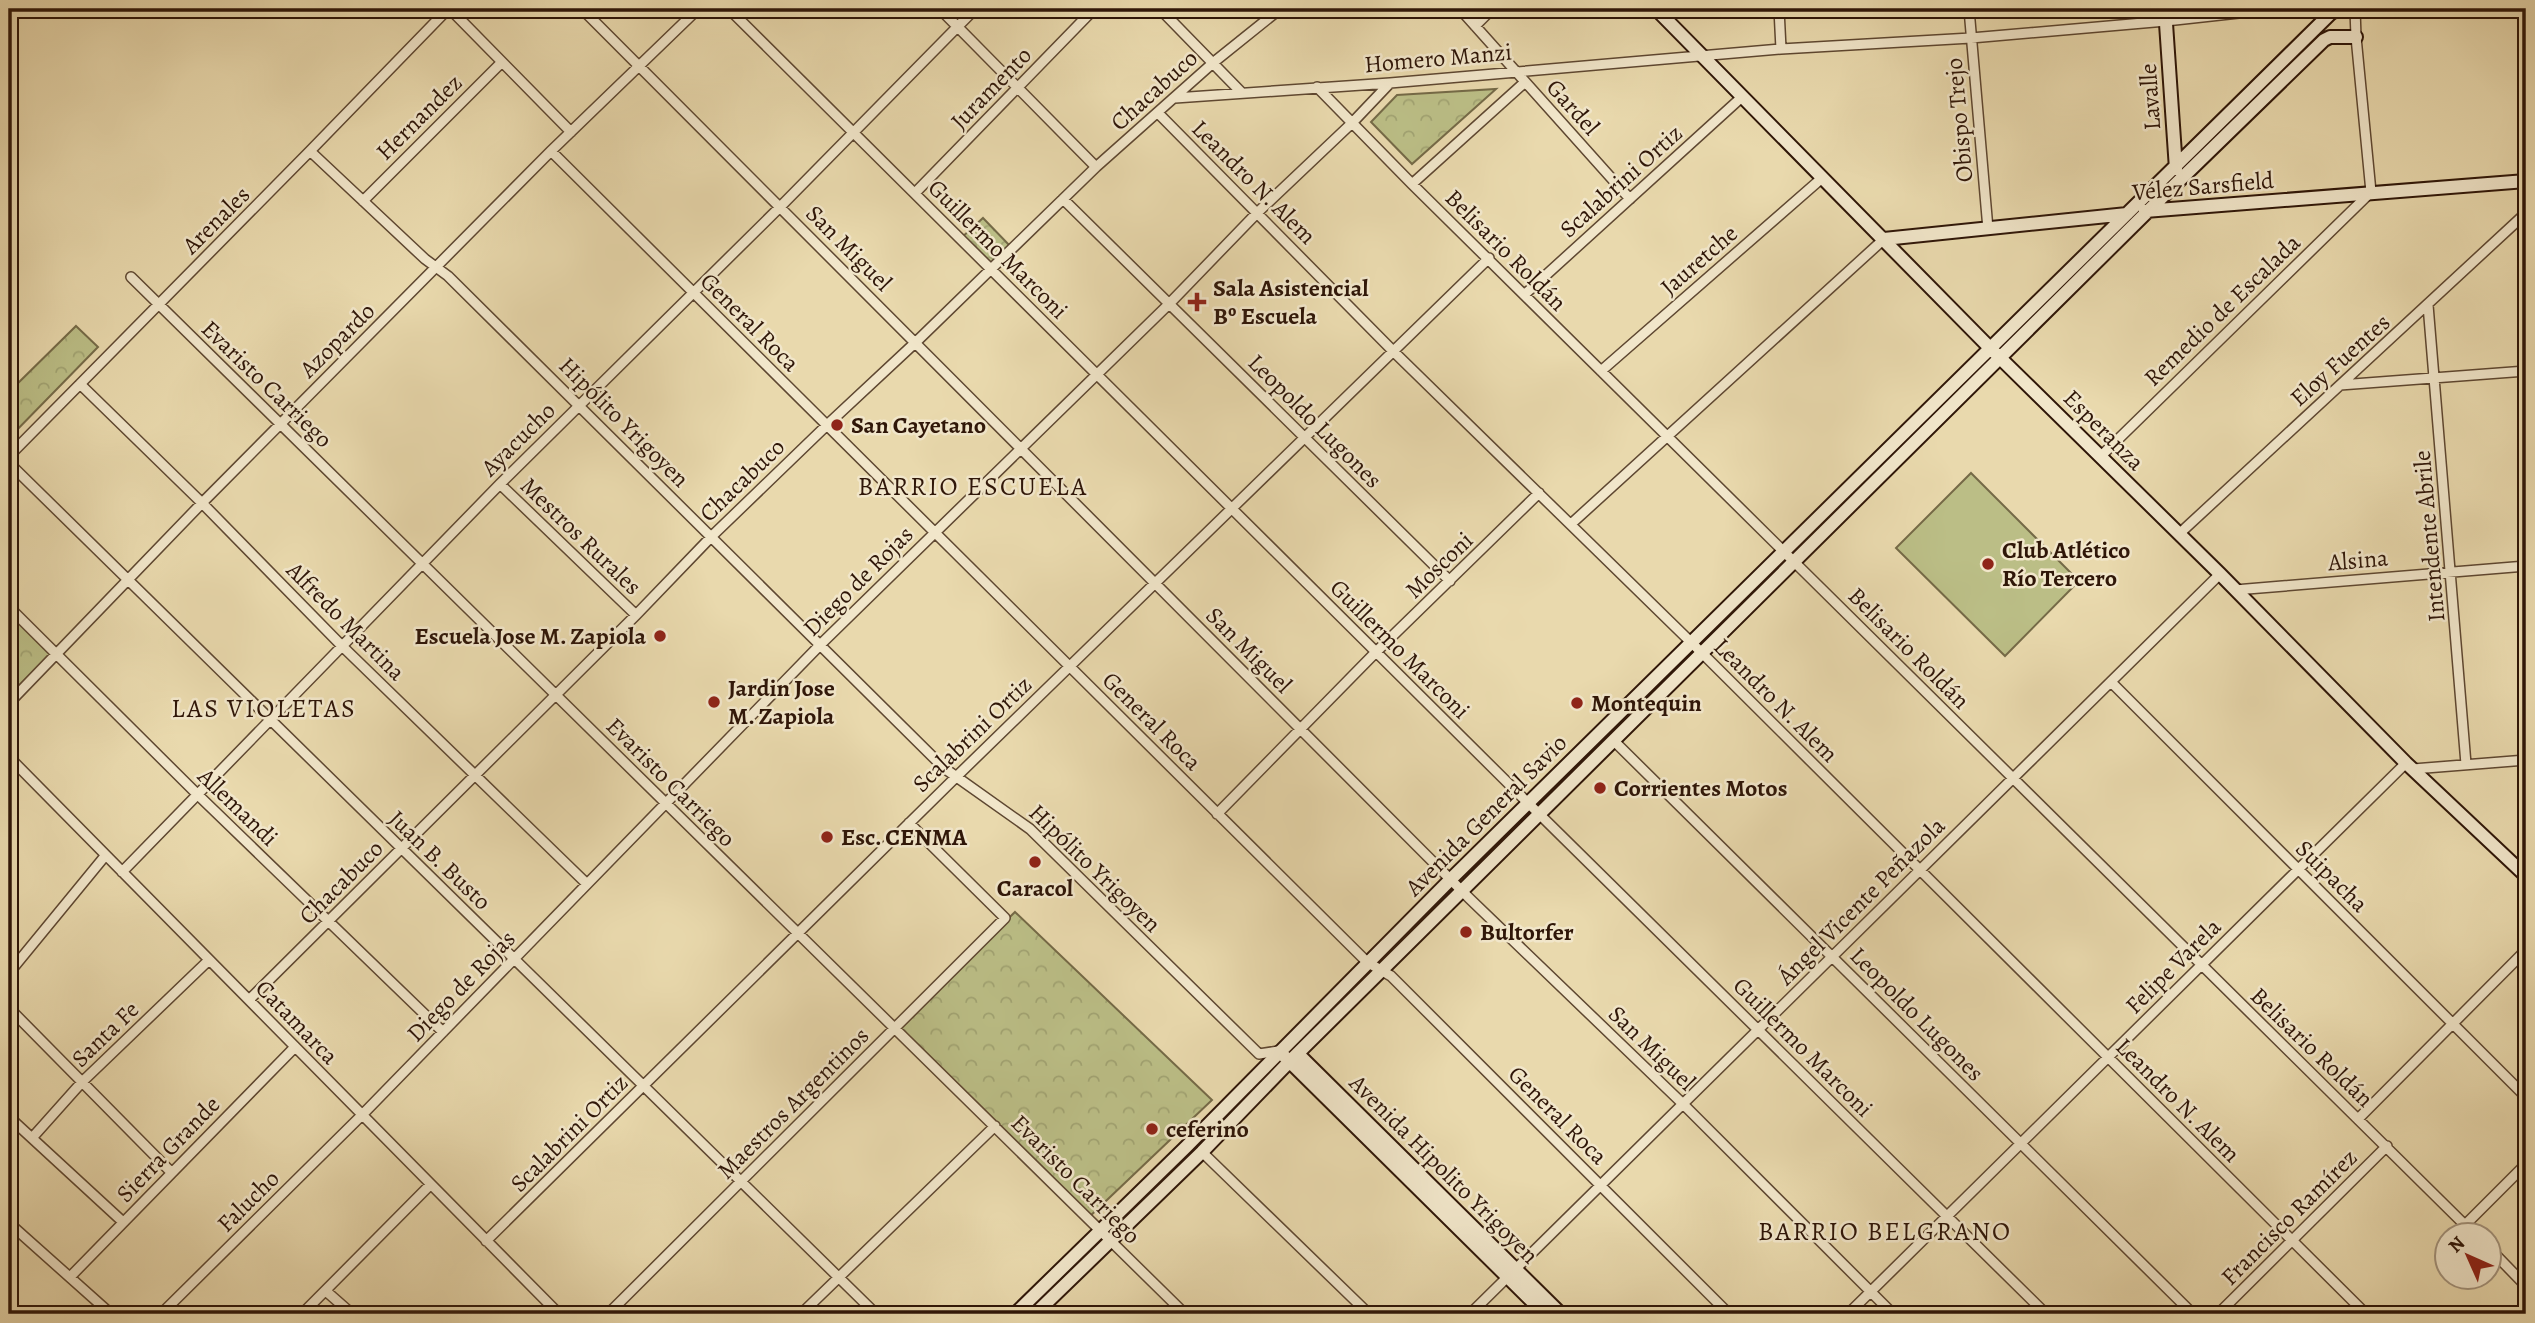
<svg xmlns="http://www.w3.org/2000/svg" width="2535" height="1323" font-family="Alegreya,serif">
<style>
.park{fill:url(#park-crowns);stroke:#756a47;stroke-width:2}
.pitch{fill:#bbbe86;stroke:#756a47;stroke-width:2}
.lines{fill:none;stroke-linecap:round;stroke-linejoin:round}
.street-casing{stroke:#5e4731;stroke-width:12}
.secondary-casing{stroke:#2f1608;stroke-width:16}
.street{stroke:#f1e6ca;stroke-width:9}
.secondary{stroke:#f1e6ca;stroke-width:12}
.poi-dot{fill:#8f2418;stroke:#f1e6ca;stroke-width:2.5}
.labels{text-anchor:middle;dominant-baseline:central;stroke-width:5;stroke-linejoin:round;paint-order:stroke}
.street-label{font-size:24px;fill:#2f1608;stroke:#f1e6ca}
.poi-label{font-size:24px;font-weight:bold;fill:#2f1608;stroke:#f1e6ca;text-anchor:start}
.neighbourhood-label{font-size:26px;letter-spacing:2px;fill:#2f1608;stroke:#f1e6ca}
</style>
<defs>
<pattern id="park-crowns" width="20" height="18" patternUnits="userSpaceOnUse" patternTransform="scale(1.75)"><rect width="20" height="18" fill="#bbbe86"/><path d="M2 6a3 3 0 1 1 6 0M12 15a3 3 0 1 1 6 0" fill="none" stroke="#a1a372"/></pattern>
</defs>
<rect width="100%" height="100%" fill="#e9d9ad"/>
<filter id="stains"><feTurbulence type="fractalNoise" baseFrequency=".00286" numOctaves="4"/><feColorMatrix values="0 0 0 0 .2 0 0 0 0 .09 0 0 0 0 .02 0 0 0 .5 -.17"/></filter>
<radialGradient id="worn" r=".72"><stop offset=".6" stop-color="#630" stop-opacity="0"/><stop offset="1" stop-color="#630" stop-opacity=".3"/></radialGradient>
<path class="park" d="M1496 89 1412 164 1371 122 1397 95Z
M983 218 1012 248 990 269 960 239Z
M76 326 98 347 9 438V392Z
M9 612 52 653 9 696Z
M1015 912 1212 1100 1088 1218 896 1028Z"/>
<path class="pitch" d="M1971 473 2079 581 2005 656 1896 548Z"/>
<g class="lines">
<defs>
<path id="street" d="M450 9 571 132
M582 9 1470 899 1683 1104 1893 1314
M729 9 1520 795 2046 1314
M940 9 1096 167
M1160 9 1241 92
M1460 9 1630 199
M1779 9 1781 49
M1969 9 1988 229
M1475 26 1492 9
M1317 87 1412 184 2476 1236
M1175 98 1390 83 1781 49 1971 38 2166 21 2275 9
M1158 113 1393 351 1702 653 2366 1314
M310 151 425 259 448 276 944 768 1030 829 1259 1054 1278 1051
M551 151 1367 962 1391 976 1729 1314
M1412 184 1525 82
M915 193 1094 9
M1063 199 1450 581
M363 201 502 62
M131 277 1185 1314
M1524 295 1743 96
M2428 305 2466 764
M1601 371 1822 178
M80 384 202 503 341 645 587 884
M2340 385 2526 371
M9 456 310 151 448 9
M2101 456 2371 192 2356 37 2355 9
M9 463 876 1314
M500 484 636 615
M1571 524 1884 239
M2179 534 2526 213
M2235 590 2526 566
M9 607 197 794 443 1032
M2111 682 2526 1097
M9 703 202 503 551 151 698 9
M1614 741 2193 1314
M9 757 559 1314
M2413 769 2526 760
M1217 814 1376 652 1539 493
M122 872 500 484 781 206 975 9
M9 973 105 856
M249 1000 636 615 712 536 827 425 916 342 1096 167 1214 62 1280 9
M9 1008 171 1172
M9 1117 123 1222
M2358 1119 2526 950
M32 1138 82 1082 209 960
M1202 1152 1369 1314
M9 1223 111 1314
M2465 1225 2526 1164
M486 1241 955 778 1489 258
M2490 1249 2526 1286
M70 1277 294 1048
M327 1292 352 1314
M161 1314 362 1115 821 644 1169 304 1257 213 1352 123 1390 83
M302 1314 430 1185
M608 1314 1005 918 909 823
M801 1314 995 1126
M1470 1314 2220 574
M1848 1314 2406 763
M2218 1314 2387 1146"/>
<path id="secondary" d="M1656 9 1991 349 2220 574 2406 763 2526 876
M2165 9 2176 169
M2145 211 2526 181
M1884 239 2127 214
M1298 1054 1561 1314
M1284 1056 1545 1314
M1015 1314 1186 1147 1451 879 2330 14 2337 9
M1035 1314 1202 1152 1289 1062 2148 211 2324 40 2330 37H2356"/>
</defs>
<use href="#street" class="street-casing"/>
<use href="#secondary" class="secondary-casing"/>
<use href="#street" class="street"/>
<use href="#secondary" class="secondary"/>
</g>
<g class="poi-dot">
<path d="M1193.5 291.5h7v7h7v7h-7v7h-7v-7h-7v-7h7z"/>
<circle cx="837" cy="425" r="7"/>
<circle cx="1988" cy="564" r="7"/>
<circle cx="660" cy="636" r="7"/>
<circle cx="714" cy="702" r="7"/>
<circle cx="1577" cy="703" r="7"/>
<circle cx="1600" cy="788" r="7"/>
<circle cx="827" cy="837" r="7"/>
<circle cx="1035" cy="862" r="7"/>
<circle cx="1466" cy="932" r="7"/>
<circle cx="1152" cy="1129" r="7"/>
</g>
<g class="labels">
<g class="street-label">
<text transform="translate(1438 58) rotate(-5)">Homero Manzi</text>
<text transform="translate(991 88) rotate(-46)">Juramento</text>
<text transform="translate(1154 90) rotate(-42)">Chacabuco</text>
<text transform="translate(2150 97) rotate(-94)">Lavalle</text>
<text transform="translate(1573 107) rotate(48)">Gardel</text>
<text transform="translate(419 117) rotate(-45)">Hernandez</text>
<text transform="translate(1959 120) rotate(-95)">Obispo Trejo</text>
<text transform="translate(1621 181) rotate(-42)">Scalabrini Ortiz</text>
<text transform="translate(1254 182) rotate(45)">Leandro N. Alem</text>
<text transform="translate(2203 186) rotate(-5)">Vélez Sarsfield</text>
<text transform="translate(216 220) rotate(-45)">Arenales</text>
<text transform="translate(849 248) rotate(45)">San Miguel</text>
<text transform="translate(998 249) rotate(45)">Guillermo Marconi</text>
<text transform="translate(1506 250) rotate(45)">Belisario Roldán</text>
<text transform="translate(1699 260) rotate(-41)">Jauretche</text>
<text transform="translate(2222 310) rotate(-44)">Remedio de Escalada</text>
<text transform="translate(750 322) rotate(45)">General Roca</text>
<text transform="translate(337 340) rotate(-45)">Azopardo</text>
<text transform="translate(2340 360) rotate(-42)">Eloy Fuentes</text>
<text transform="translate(267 384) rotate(44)">Evaristo Carriego</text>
<text transform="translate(1315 421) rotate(45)">Leopoldo Lugones</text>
<text transform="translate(624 422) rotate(45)">Hipólito Yrigoyen</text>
<text transform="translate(2104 430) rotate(45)">Esperanza</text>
<text transform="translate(518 439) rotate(-45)">Ayacucho</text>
<text transform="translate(742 480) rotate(-44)">Chacabuco</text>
<text transform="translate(581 536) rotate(44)">Mestros Rurales</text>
<text transform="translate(2429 536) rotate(-95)">Intendente Abrile</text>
<text transform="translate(2358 560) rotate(-5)">Alsina</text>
<text transform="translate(1439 565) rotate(-44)">Mosconi</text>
<text transform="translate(858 581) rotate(-45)">Diego de Rojas</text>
<text transform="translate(346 621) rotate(45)">Alfredo Martina</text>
<text transform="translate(1909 648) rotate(45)">Belisario Roldán</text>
<text transform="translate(1400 649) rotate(45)">Guillermo Marconi</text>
<text transform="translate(1249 650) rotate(45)">San Miguel</text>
<text transform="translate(1776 700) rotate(45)">Leandro N. Alem</text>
<text transform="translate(1152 721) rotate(45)">General Roca</text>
<text transform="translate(972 734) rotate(-44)">Scalabrini Ortiz</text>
<text transform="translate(671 782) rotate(45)">Evaristo Carriego</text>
<text transform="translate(238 807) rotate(44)">Allemandi</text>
<text transform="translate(1486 815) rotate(-45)">Avenida General Savio</text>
<text transform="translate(440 860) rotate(44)">Juan B. Busto</text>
<text transform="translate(1095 868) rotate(44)">Hipólito Yrigoyen</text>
<text transform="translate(2332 876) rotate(45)">Suipacha</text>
<text transform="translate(341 882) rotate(-45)">Chacabuco</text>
<text transform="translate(1861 901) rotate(-45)">Ángel Vicente Peñazola</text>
<text transform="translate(2173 966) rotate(-45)">Felipe Varela</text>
<text transform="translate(461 986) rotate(-46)">Diego de Rojas</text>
<text transform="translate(1917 1014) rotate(45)">Leopoldo Lugones</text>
<text transform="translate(297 1022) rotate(46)">Catamarca</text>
<text transform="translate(105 1034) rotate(-44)">Santa Fe</text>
<text transform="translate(1803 1047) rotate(45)">Guillermo Marconi</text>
<text transform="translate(2312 1047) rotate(44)">Belisario Roldán</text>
<text transform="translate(1652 1048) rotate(44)">San Miguel</text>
<text transform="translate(2178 1100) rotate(45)">Leandro N. Alem</text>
<text transform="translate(793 1103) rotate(-45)">Maestros Argentinos</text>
<text transform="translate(1558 1115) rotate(45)">General Roca</text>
<text transform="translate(569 1133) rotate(-45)">Scalabrini Ortiz</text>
<text transform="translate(168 1149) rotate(-46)">Sierra Grande</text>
<text transform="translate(1444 1169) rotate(45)">Avenida Hipolito Yrigoyen</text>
<text transform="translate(1076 1179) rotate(45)">Evaristo Carriego</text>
<text transform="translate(248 1201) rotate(-45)">Falucho</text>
<text transform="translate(2289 1217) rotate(-45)">Francisco Ramírez</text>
</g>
<g class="poi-label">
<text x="1213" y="288">Sala Asistencial<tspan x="1213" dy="28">Bº Escuela</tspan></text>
<text x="851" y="425">San Cayetano</text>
<text x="2002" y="550">Club Atlético<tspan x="2002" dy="28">Río Tercero</tspan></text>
<text x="646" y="636" text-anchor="end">Escuela Jose M. Zapiola</text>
<text x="728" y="688">Jardin Jose<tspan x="728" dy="28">M. Zapiola</tspan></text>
<text x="1591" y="703">Montequin</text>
<text x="1614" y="788">Corrientes Motos</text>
<text x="841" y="837">Esc. CENMA</text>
<text x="1035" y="888" text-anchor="middle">Caracol</text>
<text x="1480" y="932">Bultorfer</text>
<text x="1166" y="1129">ceferino</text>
</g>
<g class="neighbourhood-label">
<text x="973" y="486">BARRIO ESCUELA</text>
<text x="264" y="708">LAS VIOLETAS</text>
<text x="1885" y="1231">BARRIO BELGRANO</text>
</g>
</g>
<rect width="2535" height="1323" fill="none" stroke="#e9d9ad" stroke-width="35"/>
<rect x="10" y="10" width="2514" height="1302" fill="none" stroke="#2f1608" stroke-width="3.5"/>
<rect x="18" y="18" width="2500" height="1288" fill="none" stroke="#2f1608" stroke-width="2"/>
<g transform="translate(2468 1256) rotate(315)"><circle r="33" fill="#f1e6ca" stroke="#a3937c" stroke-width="2"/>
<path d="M0-5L12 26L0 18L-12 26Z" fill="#8f2418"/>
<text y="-10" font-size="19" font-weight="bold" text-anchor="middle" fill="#2f1608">N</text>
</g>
<rect width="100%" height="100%" filter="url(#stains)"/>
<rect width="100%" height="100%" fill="url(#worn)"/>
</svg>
